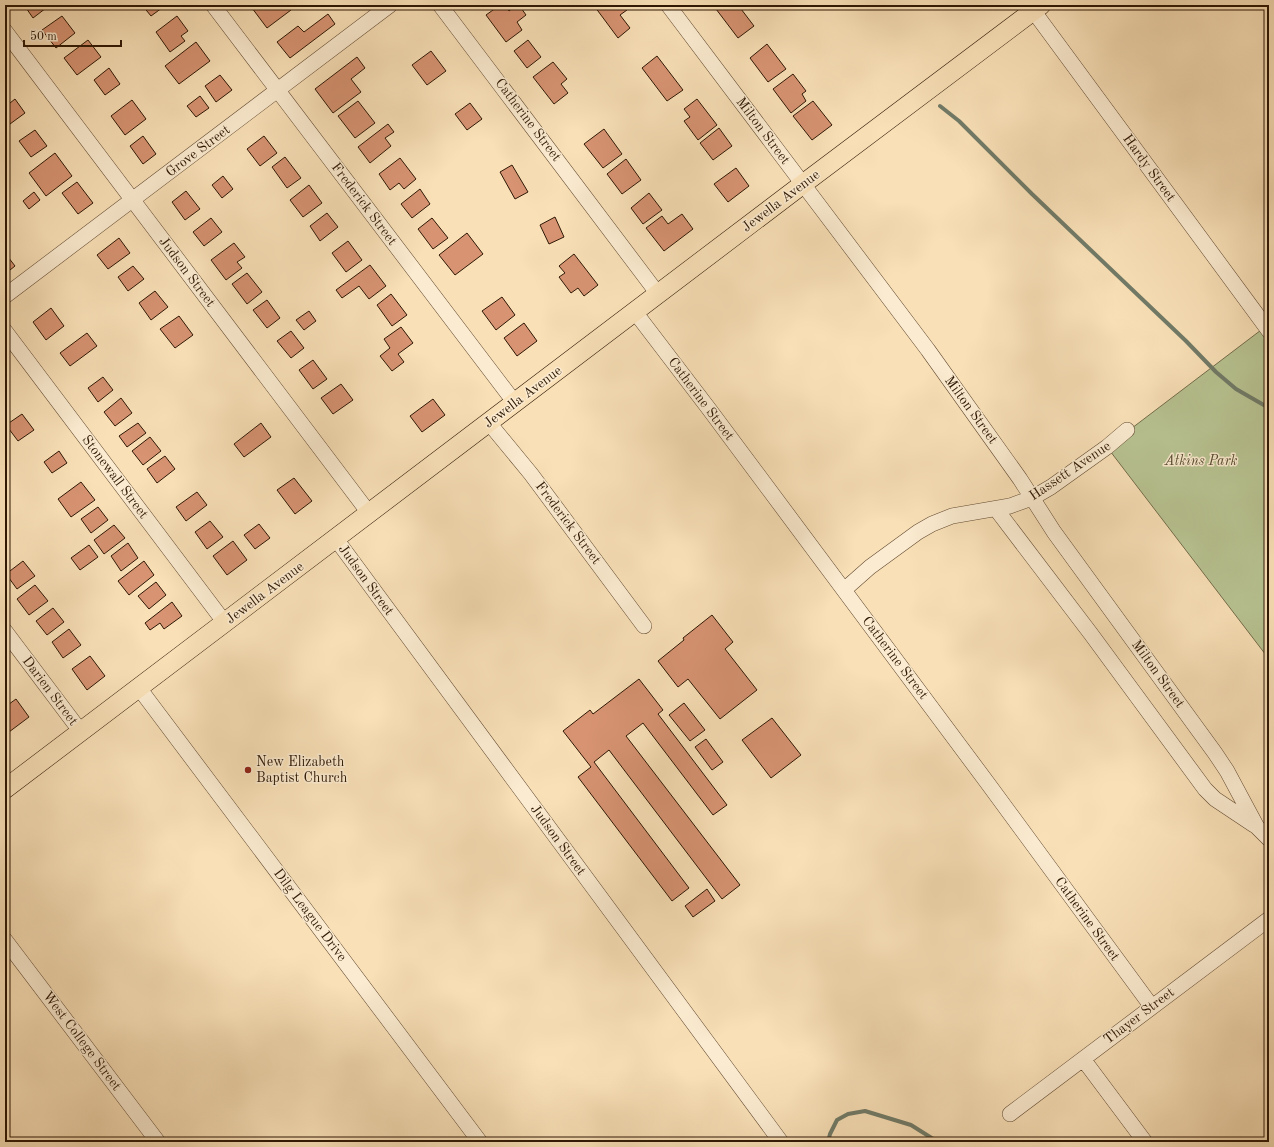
<svg xmlns="http://www.w3.org/2000/svg" width="1274" height="1147" font-family="'Old Standard TT',serif">
<style>
.green{fill:#b8c392;stroke:#736d4b}
.lines{fill:none;stroke-linecap:round;stroke-linejoin:round}
.stream{stroke:#717b68;stroke-width:4}
.building{fill:#d79372;stroke:#2e1704}
.minor-casing{stroke:#614931;stroke-width:16}
.major-casing{stroke:#2e1704;stroke-width:20}
.minor{stroke:#fbebd0;stroke-width:15}
.major{stroke:#f9e0b7;stroke-width:19}
.poi-dot{fill:#8f2418;stroke:#fbebd0;stroke-width:1.5}
.labels{text-anchor:middle;dominant-baseline:central;stroke-width:3;stroke-linejoin:round;paint-order:stroke}
.street-label{font-size:14px;fill:#2e1704;stroke:#fbebd0}
.park-label{font-size:14px;font-style:italic;fill:#574b2f;stroke:#fbebd0}
.poi-label{font-size:14px;fill:#2e1704;stroke:#fbebd0;text-anchor:start}
</style>
<rect width="100%" height="100%" fill="#f9e0b7"/>
<filter id="stains"><feTurbulence type="fractalNoise" baseFrequency=".005" numOctaves="4"/><feColorMatrix values="0 0 0 0 .2 0 0 0 0 .09 0 0 0 0 .02 0 0 0 .5 -.17"/></filter>
<radialGradient id="worn" r=".72"><stop offset=".6" stop-color="#630" stop-opacity="0"/><stop offset="1" stop-color="#630" stop-opacity=".3"/></radialGradient>
<path class="green" d="M1269 324V659L1107 447Z"/>
<g class="lines">
<path class="stream" d="M940 106 959 121 1032 194 1186 341 1216 372 1236 389 1269 408
M828 1142 830 1134 837 1120 848 1114 865 1111 911 1125 938 1142"/>
</g>
<path class="building" d="M24 5H50L33 18Z
M142 5H166L151 16Z
M256 5H287L291 10 267 28 252 8Z
M500 5H505L509 11 516 5H519L526 15 517 22 522 30 506 42 486 15Z
M597 5H623L627 10 620 15 630 28 618 38 595 7Z
M721 5H738L754 26 738 38 716 9Z
M328 14 335 24 290 58 277 42 298 26 304 32Z
M62 16 75 33 56 48 42 30Z
M177 16 188 31 181 36 185 41 170 52 156 32Z
M88 40 101 57 77 75 64 58Z
M528 40 541 57 527 68 514 51Z
M196 42 210 61 179 84 165 66Z
M767 44 786 69 768 82 750 58Z
M431 51 446 71 427 85 412 65Z
M657 56 683 90 667 101 642 68Z
M357 57 365 68 351 79 361 92 333 113 315 89Z
M553 62 567 79 561 84 568 93 554 104 533 77Z
M109 68 120 84 105 95 94 80Z
M793 74 806 91 802 94 806 101 791 113 773 89Z
M220 75 232 90 216 102 205 86Z
M200 96 209 108 196 117 187 106Z
M15 99 25 113 10 124 5 117V107Z
M697 99 717 125 698 140 684 121 690 117 684 109Z
M132 100 146 119 125 135 111 116Z
M358 101 375 123 355 138 338 116Z
M813 101 832 125 812 140 793 116Z
M470 103 482 119 467 130 455 114Z
M388 124 394 132 385 138 391 146 370 163 358 147Z
M719 128 732 146 713 160 700 143Z
M604 129 622 154 603 168 584 144Z
M35 130 47 146 31 157 19 141Z
M143 136 156 154 143 164 130 146Z
M264 136 277 153 260 166 247 149Z
M55 153 72 176 46 196 29 173Z
M285 157 301 178 287 188 272 167Z
M400 158 416 179 404 189 399 183 390 190 379 174Z
M626 159 641 180 622 194 607 174Z
M512 165 528 192 515 199 500 172Z
M736 168 749 186 728 202 714 184Z
M223 176 233 189 222 198 212 185Z
M77 182 93 203 78 214 62 193Z
M309 185 322 203 303 217 290 200Z
M420 189 430 204 412 218 401 204Z
M186 191 200 209 185 220 172 202Z
M34 192 40 200 29 209 23 201Z
M649 193 662 210 643 224 631 208Z
M327 213 338 227 320 241 310 226Z
M682 214 693 229 664 251 646 228 662 216 668 224Z
M555 217 564 237 549 244 540 225Z
M211 218 222 232 204 246 193 232Z
M432 218 448 238 433 249 418 229Z
M467 233 483 254 455 275 439 255Z
M119 238 130 253 108 269 97 255Z
M348 241 362 260 346 272 332 253Z
M234 243 245 257 237 262 242 268 226 280 211 260Z
M5 253 15 266 5 274Z
M574 254 598 285 584 296 578 288 571 293 559 277 565 273 559 266Z
M370 265 386 286 369 299 359 286 342 298 336 290Z
M133 266 144 279 128 291 118 277Z
M247 273 262 292 247 304 232 284Z
M155 291 168 307 151 320 139 303Z
M391 294 407 315 392 326 377 305Z
M502 297 515 315 496 330 482 311Z
M267 300 280 318 267 328 253 310Z
M51 308 64 326 46 340 33 322Z
M309 311 316 321 304 330 296 320Z
M179 316 193 335 175 348 160 329Z
M524 323 537 341 517 356 504 338Z
M401 327 413 343 398 354 404 362 392 371 380 356 390 348 384 339Z
M291 331 304 348 291 358 277 341Z
M87 333 97 346 70 366 60 353Z
M313 360 327 379 313 389 299 370Z
M103 377 113 390 98 402 88 388Z
M341 384 353 400 333 414 321 398Z
M121 398 132 413 115 426 104 412Z
M433 399 445 415 422 432 410 416Z
M22 414 34 430 18 441 6 425Z
M138 423 146 433 127 447 119 436Z
M261 423 271 437 244 457 234 444Z
M150 437 161 451 143 465 132 451Z
M59 451 67 463 52 473 44 462Z
M165 456 175 469 157 483 147 469Z
M294 478 312 501 295 514 277 490Z
M81 482 95 500 71 517 58 499Z
M197 492 207 505 186 521 176 507Z
M98 507 108 520 91 533 81 519Z
M210 521 223 537 207 549 195 532Z
M259 524 270 538 255 549 244 535Z
M114 525 125 538 104 554 94 540Z
M233 541 247 560 227 575 213 556Z
M128 543 138 558 121 571 111 556Z
M89 545 98 557 80 570 71 558Z
M23 561 35 576 17 589 6 574Z
M144 561 154 575 129 595 118 581Z
M156 582 166 595 149 609 138 596Z
M35 585 48 601 29 615 17 599Z
M172 602 182 616 164 629 160 623 150 630 145 623Z
M53 608 64 622 47 635 36 621Z
M712 615 733 642 725 649 757 690 720 719 688 679 678 687 658 661 684 640 683 638Z
M69 629 81 645 63 658 52 642Z
M90 656 105 676 87 690 72 669Z
M639 679 663 710 658 714 727 805 713 815 643 723 626 736 740 885 722 899 609 750 594 762 689 888 672 901 578 777 591 767 563 731 590 710 593 714Z
M16 699 29 717 5 735V707Z
M684 703 705 730 690 741 669 715Z
M772 718 801 755 771 778 742 740Z
M706 739 723 762 712 770 695 747Z
M707 889 715 901 693 917 685 906Z"/>
<g class="lines">
<defs>
<path id="minor" d="M213 5 515 403
M440 5 658 294
M668 5 928 350 1020 479 1054 532 1215 753 1227 771 1257 827 1269 839
M1029 5 1269 331
M5 31 369 513
M5 296 390 5
M635 312 709 409 989 785 1152 1007
M5 331 225 623
M489 423 531 474 644 626
M996 509 1091 634 1205 789 1215 799 1254 825
M336 539 781 1142
M844 590 870 567 918 532 932 524 952 516 1010 506 1032 498 1051 487 1107 447 1127 430
M5 631 81 732
M139 688 480 1142
M5 940 158 1142
M1083 1059 1145 1142
M1010 1114 1269 919"/>
<path id="major" d="M5 789 803 184 1041 5"/>
</defs>
<use href="#minor" class="minor-casing"/>
<use href="#major" class="major-casing"/>
<use href="#minor" class="minor"/>
<use href="#major" class="major"/>
</g>
<circle class="poi-dot" cx="248" cy="770" r="4"/>
<g class="labels">
<g class="street-label">
<text transform="translate(528 120) rotate(53)">Catherine Street</text>
<text transform="translate(763 131) rotate(53)">Milton Street</text>
<text transform="translate(198 151) rotate(-37)">Grove Street</text>
<text transform="translate(1149 168) rotate(54)">Hardy Street</text>
<text transform="translate(781 201) rotate(-37)">Jewella Avenue</text>
<text transform="translate(364 204) rotate(53)">Frederick Street</text>
<text transform="translate(187 272) rotate(53)">Judson Street</text>
<text transform="translate(523 397) rotate(-37)">Jewella Avenue</text>
<text transform="translate(701 399) rotate(53)">Catherine Street</text>
<text transform="translate(971 410) rotate(54)">Milton Street</text>
<text transform="translate(1070 471) rotate(-34)">Hassett Avenue</text>
<text transform="translate(115 477) rotate(53)">Stonewall Street</text>
<text transform="translate(568 523) rotate(53)">Frederick Street</text>
<text transform="translate(366 580) rotate(54)">Judson Street</text>
<text transform="translate(265 593) rotate(-37)">Jewella Avenue</text>
<text transform="translate(895 658) rotate(53)">Catherine Street</text>
<text transform="translate(1158 674) rotate(54)">Milton Street</text>
<text transform="translate(50 691) rotate(53)">Darien Street</text>
<text transform="translate(558 840) rotate(54)">Judson Street</text>
<text transform="translate(310 915) rotate(53)">Dilg League Drive</text>
<text transform="translate(1087 919) rotate(54)">Catherine Street</text>
<text transform="translate(1139 1016) rotate(-37)">Thayer Street</text>
<text transform="translate(82 1041) rotate(53)">West College Street</text>
</g>
<g class="park-label">
<text x="1201" y="461">Atkins Park</text>
</g>
<g class="poi-label">
<text x="256" y="762">New Elizabeth<tspan x="256" dy="16">Baptist Church</tspan></text>
</g>
</g>
<rect width="1274" height="1147" fill="none" stroke="#f9e0b7" stroke-width="20"/>
<rect x="6" y="6" width="1262" height="1135" fill="none" stroke="#2e1704" stroke-width="2"/>
<rect x="10" y="10" width="1254" height="1127" fill="none" stroke="#2e1704"/>
<path d="M24 40v6h97v-6" fill="none" stroke="#2e1704" stroke-width="2"/>
<text x="30" y="40" font-size="12" fill="#2e1704" stroke="#fbebd0" stroke-width="3" paint-order="stroke">50 m</text>
<rect width="100%" height="100%" filter="url(#stains)"/>
<rect width="100%" height="100%" fill="url(#worn)"/>
</svg>
